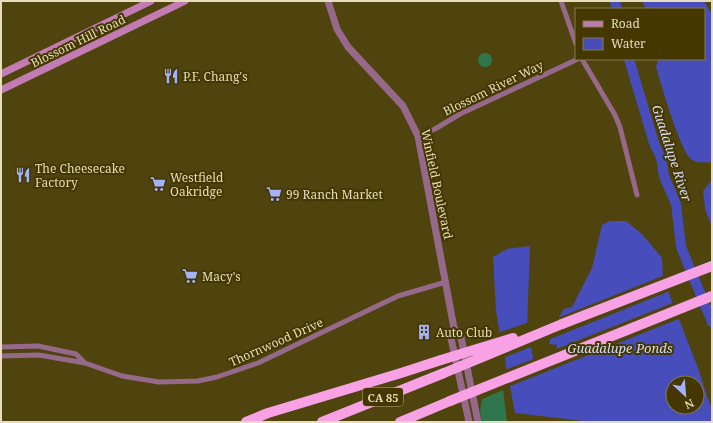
<svg xmlns="http://www.w3.org/2000/svg" width="713" height="423" font-family="'Noto Serif',serif">
<style>
.green{fill:#30764d}
.water{fill:#474dba;fill-rule:evenodd}
.pier{fill:#4f430e}
.lines{fill:none;stroke-linecap:round;stroke-linejoin:round}
.river{stroke:#474dba;stroke-width:10}
.minor{stroke:#96698b;stroke-width:5}
.tertiary{stroke:#96698b;stroke-width:7}
.secondary{stroke:#c37cb3;stroke-width:7}
.motorway{stroke:#f9a1e5;stroke-width:10}
.motorway-bridge{stroke:#f9a1e5;stroke-width:10}
.labels{text-anchor:middle;dominant-baseline:central;stroke-width:4;stroke-linejoin:round;paint-order:stroke}
.shield{fill:#443800;stroke:#b5ac84;stroke-width:1}
.shield-label{font-size:11px;font-weight:bold;fill:#e5ddbc}
.street-label{font-size:12px;fill:#e5ddbc;stroke:#443800}
.poi-label{font-size:12px;fill:#e5ddbc;stroke:#443800;text-anchor:start}
.water-label{font-size:13px;font-style:italic;fill:#d5dbf8;stroke:#443800}
</style>
<rect width="100%" height="100%" fill="#4f430e"/>
<path class="green" d="M478 60a7 7 0 1 1 14 0a7 7 0 1 1-14 0Z
M503 390 507 422H482L480 411 482 399Z"/>
<path class="water" d="M642 1H704L712 14V162C705 162 697 164 691 159 680 150 661 84 656 67L658 59H704V9H646Z
M711 181H712V227L705 209 703 191Z
M610 221H626L643 235 662 258 663 278 698 368 712 411V422H592L515 413 496 312 493 257 507 249 530 246 527 328 535 367 544 373C552 367 556 356 557 345L549 344 553 326 564 309 572 307 592 268 602 225ZM673 383H697V407H673Z"/>
<path class="pier" d="M665 275 670 291 548 340 551 326 555 319Z
M675 302 681 318 508 387 505 370 536 358 537 366 544 371 548 368 554 350Z
M529 322 533 346 503 358 498 333Z"/>
<g class="lines">
<path class="river" d="M615 1 617 9
M629 59 654 143 661 158 664 176 676 204 681 247 712 322"/>
<path class="minor" d="M561 1 576 44
M582 59 615 115 620 127 637 195
M418 136 435 129 460 114 578 59
M1 347 38 346 76 354 85 363
M1 356 39 355 85 363 122 376 159 382 198 381 217 377 258 363 398 296 446 282"/>
<path class="tertiary" d="M328 1 337 29 348 47 403 106 418 136 454 328 451 338 469 422
M454 328 461 337 478 422"/>
<path class="secondary" d="M1 74 151 1
M1 90 185 1"/>
<path class="motorway" d="M562 324 712 266
M246 422 268 413 401 373 441 360
M322 422 444 373
M400 422 450 401"/>
<path class="motorway-bridge" d="M441 360 513 338
M444 373 562 324
M450 401 712 296"/>
</g>
<defs>
<symbol id="restaurant-bare" viewBox="-9 -9 18 18"><path d="M-5-6h1v4h1v-4h1v4h1v-4h1v5L-1.5 .5V6h-2V.5L-5-1ZM5-6V6H3V1.5H1.5Q1.5-4 5-6Z" fill="#a4b2fc" stroke="#443800" stroke-width="2.5" paint-order="stroke"/></symbol>
<symbol id="supermarket-bare" viewBox="-9 -9 18 18"><path d="M-6-5.5h2.5l.6 2H6L4.5 2H-2.5L-4.4-4H-6ZM-1.5 3.2a1.3 1.3 0 1 0 .1 0ZM3 3.2a1.3 1.3 0 1 0 .1 0Z" fill="#a4b2fc" stroke="#443800" stroke-width="2.5" paint-order="stroke"/></symbol>
<symbol id="building-bare" viewBox="-9 -9 18 18"><path d="M-4-6H4V6H1V3H-1V6H-4ZM-2.5-4.3h1.7v1.8h-1.7ZM.8-4.3h1.7v1.8H.8ZM-2.5-1h1.7V.8h-1.7ZM.8-1h1.7V.8H.8Z" fill="#a4b2fc" stroke="#443800" stroke-width="2.5" paint-order="stroke"/></symbol>
</defs>
<g fill-rule="evenodd">
<use href="#restaurant-bare" x="160" y="65" width="22" height="22"/>
<use href="#restaurant-bare" x="12" y="164" width="22" height="22"/>
<use href="#supermarket-bare" x="147" y="173" width="22" height="22"/>
<use href="#supermarket-bare" x="263" y="183" width="22" height="22"/>
<use href="#supermarket-bare" x="179" y="265" width="22" height="22"/>
<use href="#building-bare" x="413" y="321" width="22" height="22"/>
</g>
<g class="labels">
<rect class="shield" x="363" y="388" width="40" height="18" rx="3"/>
<g class="shield-label">
<text x="383" y="397">CA 85</text>
</g>
<g class="street-label">
<text transform="translate(78 41) rotate(-26)">Blossom Hill Road</text>
<text transform="translate(493 88) rotate(-26)">Blossom River Way</text>
<text transform="translate(437 184) rotate(78)">Winfield Boulevard</text>
<text transform="translate(276 342) rotate(-24)">Thornwood Drive</text>
</g>
<g class="poi-label">
<text x="183" y="76">P.F. Chang's</text>
<text x="35" y="168">The Cheesecake<tspan x="35" dy="14">Factory</tspan></text>
<text x="170" y="177">Westfield<tspan x="170" dy="14">Oakridge</tspan></text>
<text x="286" y="194">99 Ranch Market</text>
<text x="202" y="276">Macy's</text>
<text x="436" y="332">Auto Club</text>
</g>
<g class="water-label">
<text transform="translate(672 153) rotate(72)">Guadalupe River</text>
<text x="620" y="348">Guadalupe Ponds</text>
</g>
</g>
<rect width="713" height="423" fill="none" stroke="#e5ddbc" stroke-width="4"/>
<rect x="575" y="8" width="130" height="52" fill="#443800" stroke="#847a4b"/>
<rect x="583" y="21" width="20" height="6" fill="#c37cb3" stroke="#847a4b"/>
<text x="611" y="28" font-size="12" fill="#e5ddbc">Road</text>
<rect x="583" y="38" width="20" height="12" fill="#474dba" stroke="#847a4b"/>
<text x="611" y="48" font-size="12" fill="#e5ddbc">Water</text>
<g transform="translate(685 395) rotate(154)"><circle r="19" fill="#443800" stroke="#847a4b"/>
<path d="M0-3L7 15L0 10L-7 15Z" fill="#a4b2fc"/>
<text y="-6" font-size="11" font-weight="bold" text-anchor="middle" fill="#e5ddbc">N</text>
</g>
</svg>
